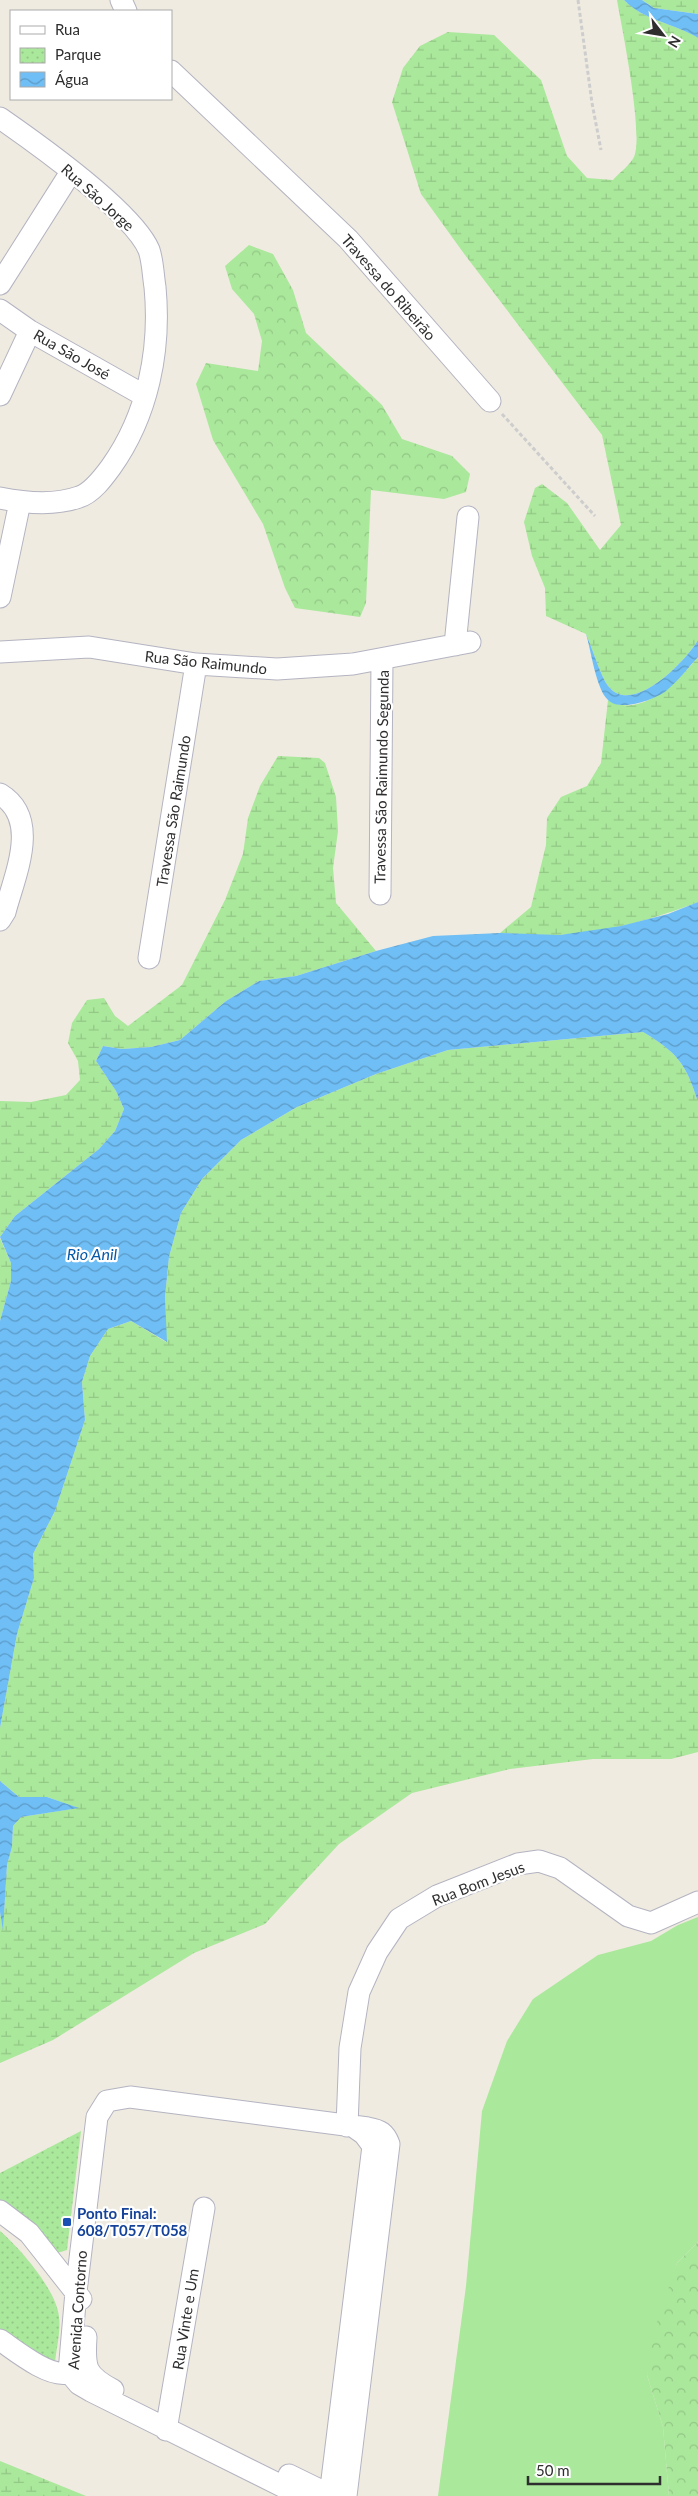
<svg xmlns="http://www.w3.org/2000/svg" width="698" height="2496" font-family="Lato,sans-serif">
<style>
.grass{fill:#aae89b}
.forest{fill:url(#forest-crowns)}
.wetland{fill:url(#wetland-marsh)}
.park{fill:url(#park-dots)}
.water{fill:url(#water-waves)}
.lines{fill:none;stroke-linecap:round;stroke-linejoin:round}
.minor-casing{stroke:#b4b4c2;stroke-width:23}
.path{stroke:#cdcdcd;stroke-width:3;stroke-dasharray:4 2.5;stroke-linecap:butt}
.minor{stroke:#fff;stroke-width:21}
.transit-dot{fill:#1a4fb4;stroke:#fff;stroke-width:2}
.labels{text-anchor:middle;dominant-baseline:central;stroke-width:4.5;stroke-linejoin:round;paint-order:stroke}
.street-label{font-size:15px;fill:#2e2e2e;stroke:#fff}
.transit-label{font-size:15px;font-weight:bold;fill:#164399;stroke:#fff;text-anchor:start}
.water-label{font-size:16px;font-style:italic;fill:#0759a9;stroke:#fff}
</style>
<defs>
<pattern id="forest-crowns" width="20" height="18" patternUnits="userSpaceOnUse" patternTransform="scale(1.25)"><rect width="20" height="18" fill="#aae89b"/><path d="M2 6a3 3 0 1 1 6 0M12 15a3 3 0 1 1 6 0" fill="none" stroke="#93c786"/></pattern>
<pattern id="wetland-marsh" width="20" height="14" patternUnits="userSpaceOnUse" patternTransform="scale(1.25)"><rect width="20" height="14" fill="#aae89b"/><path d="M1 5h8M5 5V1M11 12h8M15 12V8" fill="none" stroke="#93c786"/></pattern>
<pattern id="park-dots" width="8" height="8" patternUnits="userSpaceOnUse" patternTransform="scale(1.25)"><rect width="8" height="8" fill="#aae89b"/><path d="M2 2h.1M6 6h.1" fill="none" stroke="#93c786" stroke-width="1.8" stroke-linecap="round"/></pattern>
<pattern id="water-waves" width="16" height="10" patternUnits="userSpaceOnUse" patternTransform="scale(1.25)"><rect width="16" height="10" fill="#6fbef5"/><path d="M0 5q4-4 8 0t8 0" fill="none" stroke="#5c9bc7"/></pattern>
</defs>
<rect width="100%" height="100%" fill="#efebe0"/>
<path class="grass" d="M698 1917V2242L677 2263 647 2375 663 2427 669 2496H438L466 2286 482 2111 507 2041 533 1999 598 1955 651 1941 678 1925Z"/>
<path class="forest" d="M249 245 273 254 293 290 306 333 382 405 402 439 452 456 470 474 466 492 444 499 371 490 366 603 360 617 295 608 285 588 263 524 213 440 196 384 206 363 258 371 262 341 254 314 232 289 225 266Z
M698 2242V2496H669L663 2427 647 2375 651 2340 677 2263Z"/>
<path class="wetland" d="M617 0H624C644 21 674 23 698 38V640C686 661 633 716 609 687 601 678 592 647 586 634L546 616 545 588 532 556 524 522 535 488 542 484 567 503 600 550 621 525 602 435 465 255 421 194 392 102 403 68 420 46 448 32 494 35 541 80 567 156 587 178 613 180C619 173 630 165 634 157 644 135 622 28 617 0Z
M642 0H698V14L654 8Z
M698 657V902C654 919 606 933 559 935 539 935 520 934 500 933L531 907 546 845 547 818 561 797 587 786 601 763 608 700C641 720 679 680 698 657Z
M278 756 319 758 325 763 336 797 338 831 333 868 336 903 376 951 296 976 259 981 226 1001 180 1040 151 1047 122 1049 103 1046 96 1061 116 1091 124 1109 115 1131 99 1149 15 1216 0 1237V1101L31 1102 66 1095 80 1080 78 1061 68 1043 72 1023 87 1000 104 998 115 1016 128 1026 182 985 225 900 243 854 248 818 260 786Z
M643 1032C678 1053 686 1064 698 1102V1752L671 1759H593L510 1769 412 1793 339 1844 265 1924 194 1953 53 2040 0 2063V1912L3 1929 7 1865 12 1847 13 1826 21 1817 78 1808 47 1797H19L0 1781V1728L17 1634 34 1578 33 1554 55 1511 85 1420 82 1382 90 1356 108 1329 131 1321 166 1342 165 1297 169 1257 181 1213 202 1179 241 1140 297 1107 376 1074 448 1050Z
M0 1238 11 1263V1281L0 1321Z
M0 2461 86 2496H0Z"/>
<path class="park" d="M81 2131 67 2250 54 2254 0 2201V2173Z
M0 2231C20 2248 57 2291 59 2317 61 2332 56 2349 55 2364L0 2332Z"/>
<path class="water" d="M624 0H642L654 8 698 14V38C674 23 644 21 624 0Z
M586 634C592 647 601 678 609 687 633 716 686 661 698 640V657C688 668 678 681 666 691 654 700 620 712 608 700 596 689 591 650 586 634Z
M698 902V1102C686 1064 678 1053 643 1032L448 1050 376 1074 297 1107 241 1140 202 1179 181 1213 169 1257 165 1297 167 1342 131 1321 108 1329 90 1356 82 1382 85 1420 55 1511 33 1554 34 1578 17 1634 0 1728V1321L11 1281V1263L0 1237 15 1216 99 1149 115 1131 124 1109 116 1091 96 1061 103 1046 122 1049 151 1047 180 1040 226 1001 259 981 296 976 376 951 433 936 500 933 560 935 621 926 668 914Z
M0 1781 19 1797H47L79 1808 21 1817 13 1826 12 1847 7 1865 3 1931 0 1912Z"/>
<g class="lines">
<defs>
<path id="minor" d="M121 0 126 11
M171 71 348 239 490 401
M0 118C36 143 133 212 149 250 153 262 153 275 155 287 161 350 148 415 111 467 103 478 92 493 79 497 54 506 25 503 0 498
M0 284 71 172
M0 310 30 331 145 396
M0 395 30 331
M0 597 20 502
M455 645 468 517
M0 652 89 647 196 664 277 669 353 664 470 642
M0 794C41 819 15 874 5 912L0 920
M380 894 382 660
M149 958 196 664
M347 2126 350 2048 359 1992 377 1952 399 1919 437 1896 518 1864 539 1861 560 1868 628 1916 651 1923 698 1902
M0 2211 29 2233 81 2299
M86 2337C84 2368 85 2375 113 2390
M0 2340C16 2351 48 2377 67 2373 72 2371 77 2367 81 2365
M166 2430 204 2208
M289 2475 332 2496
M302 2496 91 2391 79 2384 69 2372 76 2292 97 2117 107 2101 130 2097 368 2128C380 2130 385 2133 389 2144L346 2496
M330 2496 373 2146 364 2134 354 2127"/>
</defs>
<use href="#minor" class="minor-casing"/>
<path class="path" d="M578 0 592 103 601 150
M502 414 595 516"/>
<use href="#minor" class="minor"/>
</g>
<rect class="transit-dot" x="62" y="2217" width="10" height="10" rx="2.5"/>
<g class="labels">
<g class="street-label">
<text transform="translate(98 197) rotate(42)">Rua São Jorge</text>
<text transform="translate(389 287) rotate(49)">Travessa do Ribeirão</text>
<text transform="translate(72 354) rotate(30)">Rua São José</text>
<text transform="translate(206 662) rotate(6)">Rua São Raimundo</text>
<text transform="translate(381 777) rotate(-89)">Travessa São Raimundo Segunda</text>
<text transform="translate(173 811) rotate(-81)">Travessa São Raimundo</text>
<text transform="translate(478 1883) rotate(-21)">Rua Bom Jesus</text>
<text transform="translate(77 2310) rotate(-86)">Avenida Contorno</text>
<text transform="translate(185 2319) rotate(-81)">Rua Vinte e Um</text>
</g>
<g class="transit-label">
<text x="77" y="2213">Ponto Final:<tspan x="77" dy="17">608/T057/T058</tspan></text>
</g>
<g class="water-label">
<text x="92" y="1253">Rio Anil</text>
</g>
</g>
<rect x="10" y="10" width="162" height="90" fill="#ffffff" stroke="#ababab"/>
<rect x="20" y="26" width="25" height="8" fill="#ffffff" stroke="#ababab"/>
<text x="55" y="35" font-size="15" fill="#2e2e2e">Rua</text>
<rect x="20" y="48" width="25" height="15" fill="url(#park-dots)" stroke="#ababab"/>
<text x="55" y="60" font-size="15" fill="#2e2e2e">Parque</text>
<rect x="20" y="72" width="25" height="15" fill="url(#water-waves)" stroke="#ababab"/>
<text x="55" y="85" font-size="15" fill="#2e2e2e">Água</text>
<g transform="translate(663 35) rotate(121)" stroke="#ffffff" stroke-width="4" paint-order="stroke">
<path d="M0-4L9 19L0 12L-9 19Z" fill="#2e2e2e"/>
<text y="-8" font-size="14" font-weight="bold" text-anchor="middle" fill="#2e2e2e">N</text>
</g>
<path d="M528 2476v8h132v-8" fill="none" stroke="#2e2e2e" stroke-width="2.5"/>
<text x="536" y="2476" font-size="15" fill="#2e2e2e" stroke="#ffffff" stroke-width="4" paint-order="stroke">50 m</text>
</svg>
